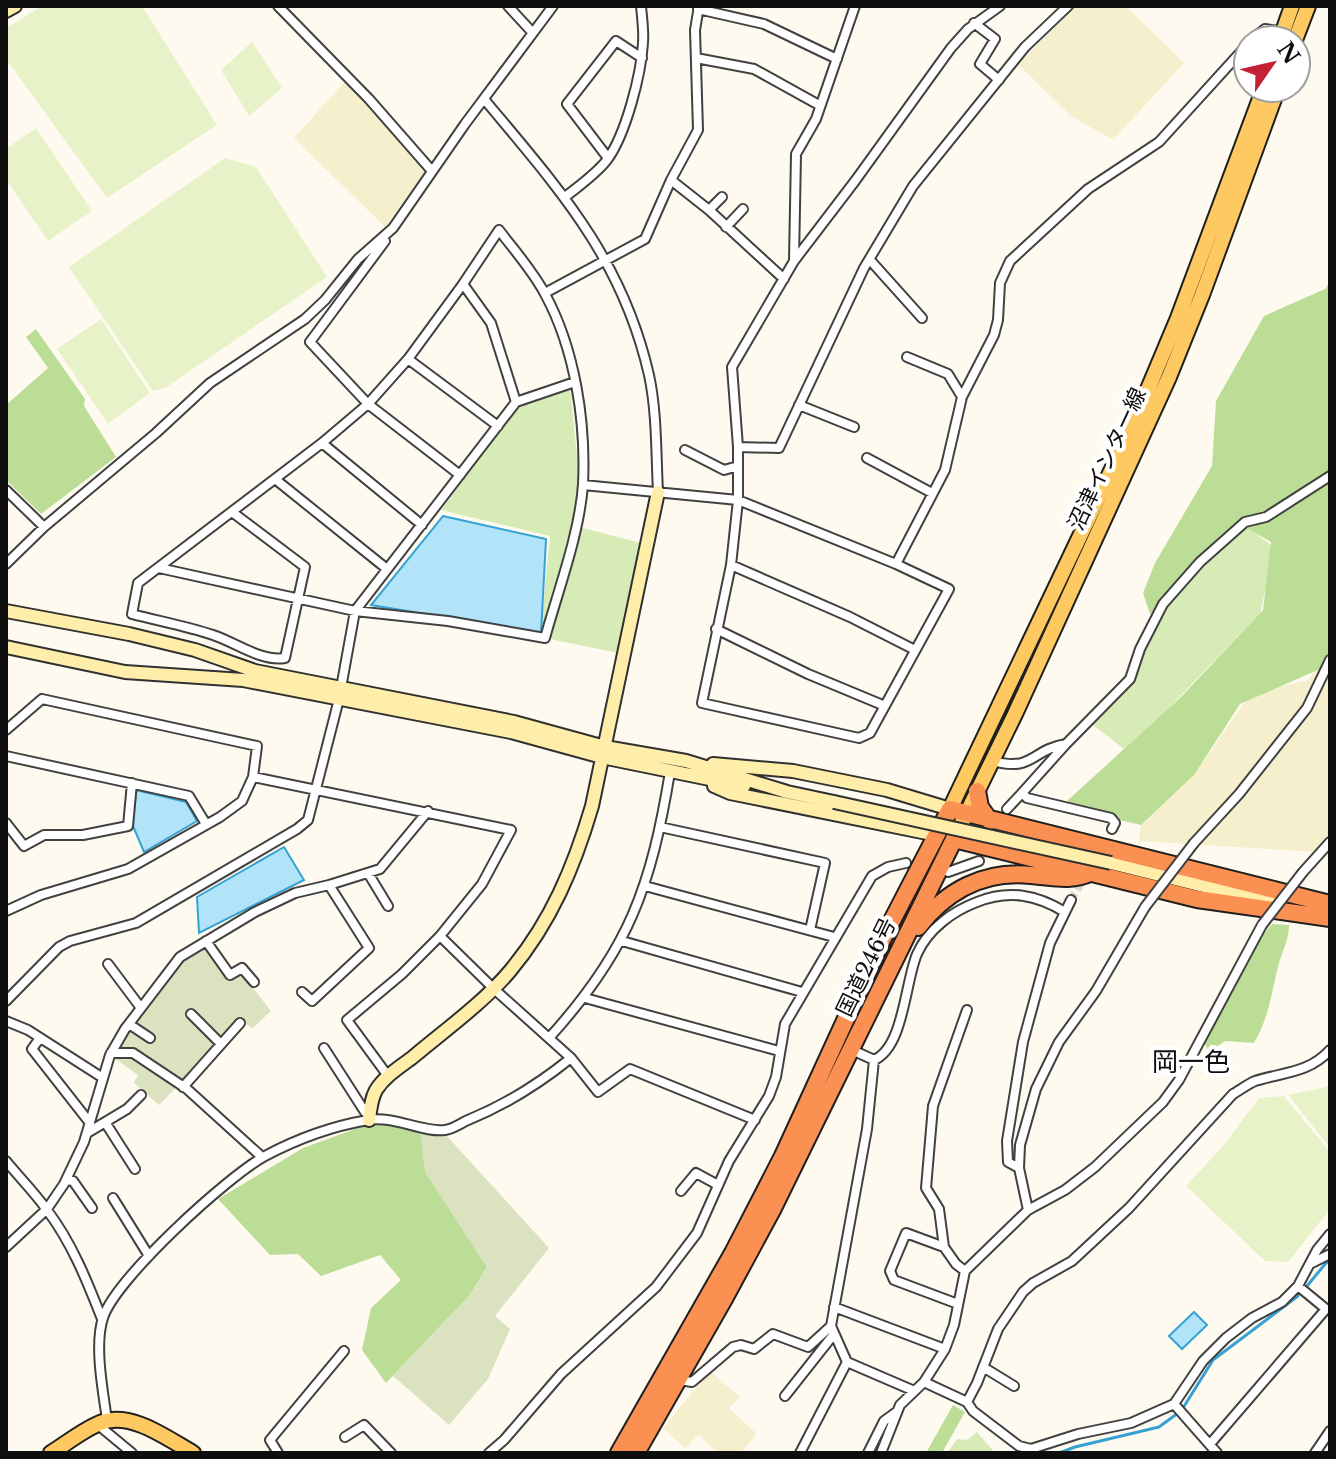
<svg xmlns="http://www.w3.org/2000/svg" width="1336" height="1459" font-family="'Libre Baskerville','Noto Sans JP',serif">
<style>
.farmland{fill:#f6efce}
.green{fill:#d7ebb7}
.forest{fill:#bcdd95}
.cemetery{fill:#dae2bf}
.pitch{fill:#e8f2c9}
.water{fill:#b1e4f9;stroke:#35a2d3;stroke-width:2}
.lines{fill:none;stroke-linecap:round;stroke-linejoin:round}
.stream{stroke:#35a2d3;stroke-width:3}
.street-tunnel{stroke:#dbd7cd;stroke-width:8;stroke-dasharray:8 4;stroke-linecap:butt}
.street-casing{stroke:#414141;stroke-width:12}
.secondary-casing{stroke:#303030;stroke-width:16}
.primary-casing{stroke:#1f1f1f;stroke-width:18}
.highway-casing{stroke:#1f1f1f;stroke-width:20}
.street{stroke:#fff;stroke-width:8}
.secondary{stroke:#fea;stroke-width:12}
.primary{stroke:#fec960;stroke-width:14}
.highway{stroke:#fa9052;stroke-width:16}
.street-bridge-casing{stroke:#414141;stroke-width:12;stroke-linecap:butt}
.secondary-bridge-casing{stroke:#303030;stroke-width:16;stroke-linecap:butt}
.street-bridge{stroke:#fff;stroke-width:8}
.secondary-bridge{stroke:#fea;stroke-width:12}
.labels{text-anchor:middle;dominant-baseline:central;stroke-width:8;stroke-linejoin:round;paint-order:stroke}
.street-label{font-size:22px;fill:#0e0e0e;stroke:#fff}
.quarter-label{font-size:26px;fill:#0e0e0e;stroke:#fff}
</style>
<rect width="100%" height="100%" fill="#fffaef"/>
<path class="farmland" d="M1076 6H1126L1184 63 1113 140 1071 116 1018 64Z
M345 81 426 170 385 227 294 138Z
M1330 651V853L1139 841 1141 825 1194 775 1251 693 1308 680Z
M710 1371 740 1397 729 1408 757 1434 741 1453H719L698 1435 685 1448 663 1428Z"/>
<path class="green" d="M570 386 580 486 575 526 641 543 618 653 540 637 550 536 441 510 520 404Z
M1245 525 1275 548 1260 613 1168 709 1124 749 1092 724 1127 682 1163 604Z
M977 1432 995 1453H947L957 1439 967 1440Z"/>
<path class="forest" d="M1330 282V655L1320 669 1240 704 1194 775 1141 825 1111 818 1067 801 1181 697 1263 610 1271 542 1247 528 1150 614 1143 593 1155 563 1212 466 1216 401 1264 316 1325 289Z
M36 329 85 399 84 406 116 457 41 514 6 480V405L48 368 26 337Z
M1272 924 1289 925C1289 940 1283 949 1279 963 1271 993 1270 1015 1254 1043L1225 1041 1209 1052 1202 1038 1256 942Z
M366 1125 423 1126 487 1267 470 1295 386 1383 362 1350 371 1308 401 1280 380 1255 321 1276 298 1254 270 1255 218 1199 303 1148Z
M953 1405 965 1412 942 1453H926Z"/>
<path class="cemetery" d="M204 948 228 980 241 972 271 1011 253 1028 240 1021 159 1105 134 1083 138 1075 110 1055 179 961Z
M420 1133 445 1134 549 1248 495 1316 510 1329 488 1379 449 1425 393 1376 470 1295 487 1268 425 1172Z"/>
<path class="pitch" d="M42 6H142L217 125 107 198 6 59V28Z
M252 42 282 88 249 116 221 70Z
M36 128 92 211 48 241 6 179V149Z
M225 158 256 167 327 277 165 388 153 391 69 267Z
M101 319 150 393 108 424 57 349Z
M1330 1086V1148L1288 1095Z
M1284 1096 1330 1152V1209L1288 1262 1265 1261 1186 1186 1223 1146 1259 1098Z"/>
<path class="water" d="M443 516 546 539 541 633 371 605Z
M136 790 186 802 197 821 144 852 133 826Z
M284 847 304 880 199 933 197 897Z
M1194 1312 1207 1325 1182 1349 1169 1336Z"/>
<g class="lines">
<path class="stream" d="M1307 1286 1326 1263 1330 1262
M1183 1408 1213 1360 1298 1296
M1059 1453 1075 1447 1159 1427 1178 1413"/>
<path class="street-tunnel" d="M979 861 1007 809
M1071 900 1084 878"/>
<defs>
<path id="street" d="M278 6 369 99 432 171
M508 6 532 32
M698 9 764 24 837 59
M974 23 995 39 980 64 999 80
M1251 40 1265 29 1285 32
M696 58 754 69 819 105
M484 99C558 188 622 257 649 375 657 412 656 454 658 492
M608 158 567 104 616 41 642 58
M671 180 709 210 784 279
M565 197C580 185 595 175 607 160 626 134 641 75 643 43 644 31 642 18 641 6
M709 210 722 197
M726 227 743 209
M385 241 310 342 368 404 460 475
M794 260 796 154 816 119 855 6
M870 260 922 318
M463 284 491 323 516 402
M545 293 645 239 671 180 698 130 695 30 699 6
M907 357 948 374 962 397
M408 359 498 426
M799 405 854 427
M322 443 422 525
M738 447 779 448 864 268 913 186 1025 47 1068 6
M685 450 724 470 738 466
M867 458 932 493
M275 479 387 569
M583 485 738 500 896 564 949 589 870 733 859 738 702 703 731 565 738 500V447L732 367 794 261 855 181 951 48 968 29 1000 6
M6 490 44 527
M6 564 44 527 156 433 210 383 305 319 325 300 358 259 393 228 465 124 553 6
M896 564 945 470 962 397 994 335 998 320 1000 283 1010 261 1088 189 1159 142 1248 44
M731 565 850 617 915 650
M159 568 355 611 448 621 545 638C558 591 580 532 583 484 586 422 575 349 545 294 533 271 514 250 499 230L463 284 408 359 368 404 322 443 138 583 132 614C158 621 186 626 213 635 235 642 261 662 285 658L305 567 232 512
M716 629 808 674 885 706
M6 730 42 699 257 746 253 777 242 801 220 817 128 869 41 895 6 911
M1066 744 1130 679 1140 649 1163 604 1200 562 1245 522 1266 517 1330 476
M6 756 189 796 206 824
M992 761C1035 772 1030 750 1066 744L1022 793 1027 798 1111 818 1115 823 1112 829
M253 777 511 830 482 884 440 936
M1007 809 1022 793
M6 823 24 846 44 835H83L128 826 132 783
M660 827 825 863 810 930
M1194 843 1239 794 1307 708 1330 660
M948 872 979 861
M1303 872 1330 842
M368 873 388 906
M645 886 834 937
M206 941 230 975 242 968 254 982
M622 941 802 992
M108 964 141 1008
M302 992 312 1001 369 948 329 885
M585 998 779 1051
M6 1001 59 947 70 941 136 923 297 829 308 820 339 699 355 611 516 402 575 382
M191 1014 221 1044
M6 1021 28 1030 103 1078
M129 1024 150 1038
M40 1038 32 1049 90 1123
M549 1038C629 950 651 887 670 772
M324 1048 365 1112 370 1111
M850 1049 874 1060C904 1047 905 982 917 954 928 929 953 911 977 902 1009 889 1037 895 1065 912
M111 1053H133L187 1089 262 1157
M874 1060 867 1129 831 1326 847 1362 912 1390
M388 1076 347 1020 402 974 440 936 493 988 571 1058 598 1092 630 1069 755 1120
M183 1087 240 1023
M105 1122 135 1169
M87 1133 127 1109 141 1095
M6 1161C20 1178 35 1193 47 1210 72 1243 87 1281 102 1319
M1019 1168 1008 1162 1007 1141 1023 1042 1050 943 1071 900
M66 1180 73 1181 92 1208
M681 1191 696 1173 718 1185
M113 1198 149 1256
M1028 1210 1019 1168 1020 1145 1036 1089 1059 1042 1096 991 1145 907
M6 1247 47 1209 64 1184 84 1142 110 1055 125 1029 180 957 255 912 295 893 329 885 380 869 428 811
M944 1247 906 1233 890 1271 894 1280 958 1304
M1312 1263 1330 1254
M965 1271 956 1264 944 1247 939 1209 926 1188 933 1106 967 1010
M834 1307 945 1349
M983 1367 1014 1386
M679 1380 692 1382 733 1347 741 1345 754 1349 773 1334 808 1347 831 1326
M924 1382 967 1402 973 1411 1019 1446 1031 1449 1078 1434 1131 1423 1174 1404 1203 1361 1226 1338 1252 1318 1282 1302 1298 1286 1317 1250 1330 1234
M785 1396 834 1334
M967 1402 977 1383 998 1329 1023 1292 1033 1283 1072 1261 1129 1208 1233 1094C1240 1090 1248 1084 1255 1081 1284 1072 1309 1073 1330 1050
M1174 1404 1217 1453
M107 1420C103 1391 94 1345 103 1318 115 1279 228 1176 265 1156 295 1140 333 1126 368 1120 393 1115 423 1133 445 1130 453 1129 461 1123 468 1120 505 1105 540 1083 571 1058
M97 1424 132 1453
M345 1437 364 1425 391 1453
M1210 1444 1326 1309 1298 1286
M278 1453 270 1440 344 1351
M489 1453 504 1440 561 1374 656 1287 697 1233 729 1161 769 1096 776 1077 785 1024 872 876 888 867 906 863
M800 1453 847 1362
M868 1453 884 1421 895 1413
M881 1453 900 1405 924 1382 945 1349 954 1325 965 1271 1028 1210 1065 1190 1095 1167 1163 1102 1179 1080 1262 925
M1315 1453 1330 1431"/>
<path id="secondary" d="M6 11 15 6
M6 611 129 634 195 650 255 671 514 722 605 747 686 761 787 792 834 802
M6 647 125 672 243 680 511 732 602 757 744 786
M713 764 793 771 887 790 950 809
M714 786 730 793 937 835
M1111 863 1272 903
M369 1120C370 1110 371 1099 376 1090 385 1076 400 1067 413 1057 445 1030 483 1003 510 971 551 922 574 867 592 806L658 492"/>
<path id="primary" d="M1280 40 1292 6
M1295 40 1308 6
M950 809 1133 425 1178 318 1264 88
M954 839 1015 714 1169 377 1202 295 1278 88
M51 1453C67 1443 83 1430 100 1423 130 1410 168 1439 193 1453"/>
<path id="highway" d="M977 791 980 807 990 821
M918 927C946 891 984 870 1031 875 1054 877 1071 882 1092 872
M619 1453 733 1253 783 1156 883 938 950 809 1330 904
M636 1453 725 1297 772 1210 954 839 1197 899 1330 918"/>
</defs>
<use href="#street" class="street-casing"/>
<use href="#secondary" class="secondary-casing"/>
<use href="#primary" class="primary-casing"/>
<use href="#highway" class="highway-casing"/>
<use href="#street" class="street"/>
<use href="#secondary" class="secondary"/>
<use href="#primary" class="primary"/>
<use href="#highway" class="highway"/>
<defs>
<path id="street-bridge" d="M1145 907 1194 843
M1262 925 1303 872"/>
<path id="secondary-bridge" d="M834 802 1111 863"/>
</defs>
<use href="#street-bridge" class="street-bridge-casing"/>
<use href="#secondary-bridge" class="secondary-bridge-casing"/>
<use href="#street-bridge" class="street-bridge"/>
<use href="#secondary-bridge" class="secondary-bridge"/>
</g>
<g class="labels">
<g class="street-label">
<text transform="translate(1107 459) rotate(-65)">沼津インター線</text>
<text transform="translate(866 967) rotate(-64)">国道246号</text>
</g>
<g class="quarter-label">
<text x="1191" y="1062">岡一色</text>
</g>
</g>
<rect width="1336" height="1459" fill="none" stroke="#0e0e0e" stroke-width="16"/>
<g transform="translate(1272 64) rotate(56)"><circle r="38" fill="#ffffff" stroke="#9f9f9f" stroke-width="2"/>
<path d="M0-6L14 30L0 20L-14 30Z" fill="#c42036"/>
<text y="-12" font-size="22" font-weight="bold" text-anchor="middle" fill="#0e0e0e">N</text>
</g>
</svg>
